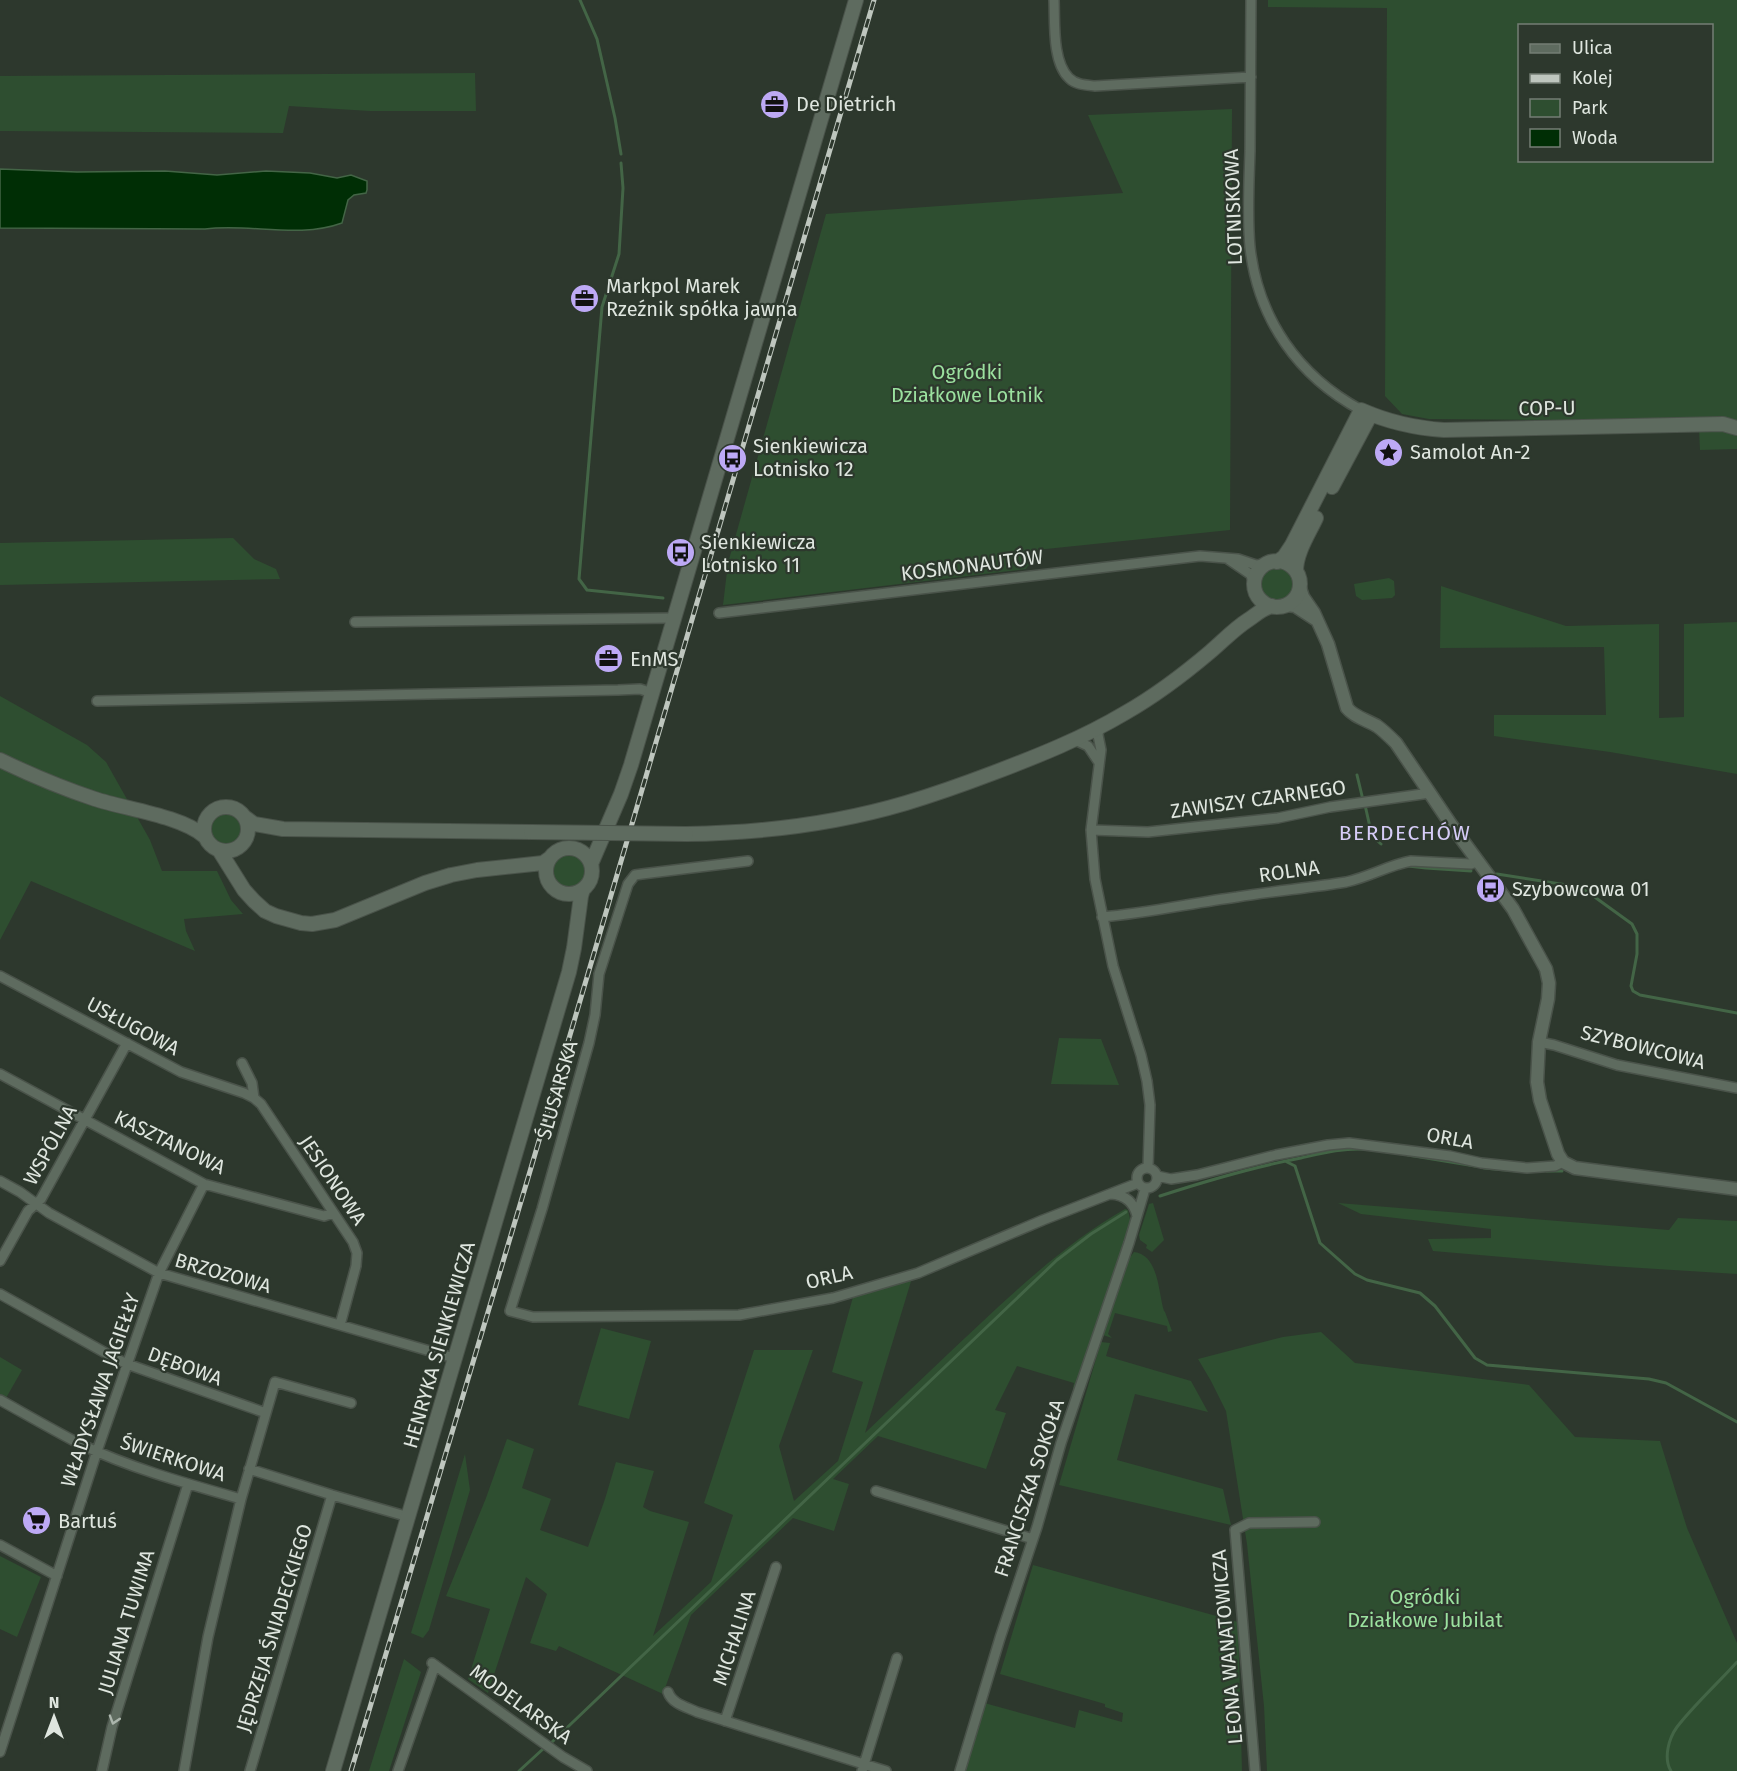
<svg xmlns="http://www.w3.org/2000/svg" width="1737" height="1771" font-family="'Fira Sans',sans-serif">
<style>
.green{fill:#2e4e30;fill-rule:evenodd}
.water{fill:#002e05;stroke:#436546;stroke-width:1.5}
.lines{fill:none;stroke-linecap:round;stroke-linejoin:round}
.stream{stroke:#436546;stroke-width:3}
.minor-casing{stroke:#4a534a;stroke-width:12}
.tertiary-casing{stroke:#4a534a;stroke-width:15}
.secondary-casing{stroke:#4a534a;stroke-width:16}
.minor{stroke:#5e6b5f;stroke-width:9}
.tertiary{stroke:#5e6b5f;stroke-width:12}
.secondary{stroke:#5e6b5f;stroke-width:14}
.rail-casing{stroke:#bec6be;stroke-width:5}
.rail{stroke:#2d382d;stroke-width:3;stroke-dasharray:9;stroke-linecap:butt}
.secondary-bridge-casing{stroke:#4a534a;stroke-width:16;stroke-linecap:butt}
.secondary-bridge{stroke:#5e6b5f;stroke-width:14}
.oneway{stroke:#abb5ac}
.labels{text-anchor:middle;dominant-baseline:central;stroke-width:4.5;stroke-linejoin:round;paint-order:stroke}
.poi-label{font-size:20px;fill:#dfe6df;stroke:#2d382d;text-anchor:start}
.street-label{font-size:20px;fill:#dfe6df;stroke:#2d382d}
.park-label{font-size:20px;fill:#9be19f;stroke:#2d382d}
.neighbourhood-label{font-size:21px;letter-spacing:1.5px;fill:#d6ccf7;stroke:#2d382d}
</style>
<rect width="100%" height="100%" fill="#2d382d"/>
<path class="green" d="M1268 0H1737V422L1699 417 1579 420 1429 419 1402 414 1385 396 1387 8 1268 7ZM1520 26H1712V160H1520Z
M475 73 476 111H370L289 106 283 133 0 131V76Z
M1232 109 1230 530 1036 550 1034 566H1028L1026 569 723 605 728 563 826 214 1123 193 1088 115Z
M1699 429 1737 433V449L1700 450Z
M233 538 254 559 276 569 280 579 0 585V543Z
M1261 584a16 16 0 1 1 32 0a16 16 0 1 1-32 0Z
M1389 578 1394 581 1395 595 1392 598 1362 600 1356 596 1354 584Z
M1441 586 1566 626 1659 624V718L1684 717V624L1737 622V774L1610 752 1494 736V715H1606L1604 647 1440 648Z
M0 696 87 745 106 762 150 840 162 871H217L231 900 243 914 184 919 186 931 195 951 31 881 0 940Z
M210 829a16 16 0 1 1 32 0a16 16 0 1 1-32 0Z
M553 871a16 16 0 1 1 32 0a16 16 0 1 1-32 0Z
M1059 1038 1101 1039 1119 1085 1051 1084Z
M1153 1203 1164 1240 1152 1252 1146 1248 1147 1245 1140 1240 1139 1235 1149 1204Z
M1338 1203 1669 1230 1678 1218 1737 1221V1274L1609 1266 1433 1251 1428 1239 1491 1238V1229L1361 1214Z
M1125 1209 1128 1210 1130 1219H1132L1076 1389 1073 1388 1074 1383 1017 1366 995 1410 1006 1413 986 1469 878 1436 833 1479 849 1484 834 1531 793 1518 691 1615 663 1694 559 1646 556 1651 530 1643 547 1594 526 1577 488 1693 468 1679 490 1609 446 1596 486 1498 507 1439 534 1449 522 1488 551 1499 540 1530 588 1547 605 1499 616 1462 654 1471 643 1507 650 1511 689 1522 653 1636 711 1582 733 1515 704 1503 754 1350H813L779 1446 794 1501 838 1461 863 1382 832 1372 853 1297 912 1278 865 1433C904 1396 942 1359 981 1323 1026 1281 1071 1240 1125 1209Z
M1134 1252C1159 1255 1158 1292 1164 1311L1165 1312 1172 1331 1168 1332 1167 1326 1115 1313 1108 1334 1112 1338 1103 1335 1128 1260Z
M601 1328 651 1341 629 1419 578 1405Z
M1321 1332 1355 1363 1529 1385 1575 1437 1660 1441 1687 1528 1737 1643V1771H1267L1264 1706 1247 1544 1226 1411 1211 1381 1198 1359 1283 1337Z
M1101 1342 1110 1343 1106 1356 1191 1381 1208 1412 1135 1394 1117 1460 1223 1489 1231 1525 1059 1485Z
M0 1357 22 1370 6 1398 0 1394Z
M465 1454 470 1490 429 1630 423 1638 411 1633Z
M0 1556 41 1577 17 1637 0 1629Z
M1033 1565 1238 1622 1242 1771H956L977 1701 1075 1728 1079 1710 1122 1722 1123 1713 1105 1707V1704L1000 1674Z
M404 1659 421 1672 389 1771H369Z"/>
<path class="water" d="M0 169 77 172 165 171 217 175 266 171 310 173 337 178 351 175 367 181V190L366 193 354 195 348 200 342 223C298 239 250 223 205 229L0 228Z"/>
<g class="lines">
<path class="stream" d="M580 0 597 39 615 118 621 154
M621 163 623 188 619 254 602 307 579 579 587 590 663 598
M1357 775 1363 800
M1365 805 1372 836 1381 844
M1408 866 1426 868 1471 871
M1497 874 1567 885 1585 890 1632 924 1637 934V954L1631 986 1633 991 1640 995 1737 1013
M1408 1155 1475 1166
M1285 1161 1295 1166 1320 1243 1355 1274 1367 1280 1420 1293 1435 1306 1475 1358 1487 1365 1649 1379 1666 1383 1737 1422
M1484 1168 1517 1171
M1547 1171H1562
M1160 1196C1206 1181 1253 1167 1301 1158 1323 1153 1342 1148 1365 1149
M552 1742 1057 1260 1091 1234 1126 1212
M519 1771 543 1749
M1671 1771C1663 1758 1669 1738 1677 1727 1693 1706 1718 1683 1737 1662"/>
<defs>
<path id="minor" d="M1054 0C1055 22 1052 62 1069 78 1076 85 1086 85 1095 86L1251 77
M1251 0C1251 50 1250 101 1250 151 1249 183 1247 216 1250 247 1258 319 1298 376 1361 410
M1228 559 1250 574 1255 582
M719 613 1200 556 1238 559 1256 565 1266 564
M355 622 674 618
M97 701 618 690 640 689 652 693
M1099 728 1098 735 1101 750 1091 830 1095 879 1113 966 1141 1055 1147 1081 1150 1105 1148 1168
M1075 740 1088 746 1098 761
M1091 830 1148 832 1278 818 1330 807 1430 793
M748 861 642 874 635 875 628 884 599 974 595 1015 589 1043 542 1209 510 1311 533 1317 739 1315 833 1298 918 1273 1043 1220 1138 1183
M1102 917C1148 913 1192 903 1237 897 1273 891 1310 888 1346 882 1369 877 1389 865 1411 861L1471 864 1479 861
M0 976 181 1072 244 1093 254 1098 261 1104 353 1242 357 1253 356 1266 340 1325
M1539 1042 1554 1045 1617 1065 1737 1088
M242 1063 252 1083 254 1098
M0 1074 204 1184 324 1216 333 1213
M1137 1178a10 10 0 1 1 20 0a10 10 0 1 1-20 0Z
M1157 1176 1171 1179 1197 1175 1276 1155 1328 1145 1349 1143 1450 1156 1481 1163 1527 1168 1555 1166 1563 1162
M0 1181 20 1192 49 1213 159 1273 454 1358
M1111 1194C1125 1195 1134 1202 1137 1216
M0 1261 28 1211 41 1199 127 1043
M0 1294 111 1356 127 1364 266 1413
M0 1400C27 1415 53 1430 80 1444 130 1468 188 1484 241 1499
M249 1469 332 1495 409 1517
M876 1491 1033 1539
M0 1545 57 1576
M432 1663 563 1757 587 1771
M668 1692C672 1704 687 1707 697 1712L886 1771
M725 1721 776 1567
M0 1752 97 1451 159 1273 204 1184
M102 1771 112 1727 188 1484
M184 1771 208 1637 241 1499 275 1382 351 1403
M250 1771 332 1495
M398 1771 435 1665
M862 1771 897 1658
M960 1771 1000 1638 1037 1527 1061 1443 1129 1243 1145 1189
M1255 1771 1235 1530 1249 1523 1315 1522"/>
<path id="tertiary" d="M1300 588 1303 597 1314 613 1328 644 1347 708C1354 717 1367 720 1377 726 1384 731 1390 737 1396 743L1452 826 1513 909 1546 969 1549 983 1548 999 1539 1042 1537 1082 1540 1100 1558 1154 1563 1162 1575 1168 1737 1189
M1287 605 1295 606 1315 619"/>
<path id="secondary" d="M1332 487 1371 414
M1254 584a23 23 0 1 1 46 0a23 23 0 1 1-46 0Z
M1277 562 1284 557 1292 545 1361 410C1388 422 1414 428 1444 430L1723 424 1737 428
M1296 571C1296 553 1308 535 1316 518
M0 760C31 775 62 788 95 799 125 809 181 816 204 836
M204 829a22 22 0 1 1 44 0a22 22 0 1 1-44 0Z
M246 818 254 824 283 829 531 832
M686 834C761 833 835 824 906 803 936 794 964 784 993 773 1038 756 1083 738 1125 713 1155 696 1184 674 1210 652 1223 641 1234 629 1248 620 1257 614 1261 609 1272 606
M546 871a23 23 0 1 1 46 0a23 23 0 1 1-46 0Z
M219 850 244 890 254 901 265 911 276 916 301 923 312 924 335 920 425 883 451 875 477 870 543 863 550 858
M591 864 621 794 631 765 856 0
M333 1771 569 972 574 948 581 896 583 889"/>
</defs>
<use href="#minor" class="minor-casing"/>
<use href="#tertiary" class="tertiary-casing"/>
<use href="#secondary" class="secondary-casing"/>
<use href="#minor" class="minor"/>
<use href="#tertiary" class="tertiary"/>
<use href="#secondary" class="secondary"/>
<defs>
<path id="rail" d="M351 1771 528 1178 874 0"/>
</defs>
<use href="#rail" class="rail-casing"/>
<use href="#rail" class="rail"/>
<defs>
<path id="secondary-bridge" d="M531 832 686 834"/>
</defs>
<use href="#secondary-bridge" class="secondary-bridge-casing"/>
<use href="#secondary-bridge" class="secondary-bridge"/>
</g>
<defs><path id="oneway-chevron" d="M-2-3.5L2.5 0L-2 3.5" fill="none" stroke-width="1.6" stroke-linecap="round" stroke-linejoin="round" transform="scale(1.5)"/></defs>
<use class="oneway" href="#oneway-chevron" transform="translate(114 1720) rotate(107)"/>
<defs>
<symbol id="office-disc" viewBox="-11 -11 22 22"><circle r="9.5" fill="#bda9f5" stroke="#2d382d"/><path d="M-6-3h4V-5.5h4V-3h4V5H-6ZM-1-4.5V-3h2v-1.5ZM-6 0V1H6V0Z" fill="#111"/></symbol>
<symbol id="sight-disc" viewBox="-11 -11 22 22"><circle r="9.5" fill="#bda9f5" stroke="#2d382d"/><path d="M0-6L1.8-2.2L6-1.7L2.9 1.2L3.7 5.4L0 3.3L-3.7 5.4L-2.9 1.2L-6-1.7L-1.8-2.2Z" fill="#111"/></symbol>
<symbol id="bus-disc" viewBox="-11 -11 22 22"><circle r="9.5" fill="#bda9f5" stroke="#2d382d"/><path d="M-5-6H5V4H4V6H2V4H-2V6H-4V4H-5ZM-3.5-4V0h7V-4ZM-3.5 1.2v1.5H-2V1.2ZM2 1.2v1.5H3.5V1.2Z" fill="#111"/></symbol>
<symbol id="supermarket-disc" viewBox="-11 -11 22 22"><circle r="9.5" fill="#bda9f5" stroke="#2d382d"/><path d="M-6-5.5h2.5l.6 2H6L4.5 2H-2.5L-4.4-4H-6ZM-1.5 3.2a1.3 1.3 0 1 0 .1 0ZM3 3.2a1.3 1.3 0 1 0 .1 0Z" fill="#111"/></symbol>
</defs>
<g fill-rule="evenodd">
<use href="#office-disc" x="758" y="88" width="33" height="33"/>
<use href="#office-disc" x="568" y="282" width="33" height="33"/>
<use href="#sight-disc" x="1372" y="436" width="33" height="33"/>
<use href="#bus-disc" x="716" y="442" width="33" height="33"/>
<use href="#bus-disc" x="664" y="536" width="33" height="33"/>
<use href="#office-disc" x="592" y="642" width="33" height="33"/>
<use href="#bus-disc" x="1474" y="872" width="33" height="33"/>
<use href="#supermarket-disc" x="20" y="1504" width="33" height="33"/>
</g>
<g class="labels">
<g class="poi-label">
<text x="796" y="104">De Dietrich</text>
<text x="606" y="286">Markpol Marek<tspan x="606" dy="23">Rzeźnik spółka jawna</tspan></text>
<text x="753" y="446">Sienkiewicza<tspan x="753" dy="23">Lotnisko 12</tspan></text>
<text x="1410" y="452">Samolot An-2</text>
<text x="701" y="542">Sienkiewicza<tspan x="701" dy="23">Lotnisko 11</tspan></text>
<text x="630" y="659">EnMS</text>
<text x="1512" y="889">Szybowcowa 01</text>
<text x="58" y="1521">Bartuś</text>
</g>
<g class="street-label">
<text transform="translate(1233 207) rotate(-92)">LOTNISKOWA</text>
<text transform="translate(1547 408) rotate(-1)">COP-U</text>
<text transform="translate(972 565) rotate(-7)">KOSMONAUTÓW</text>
<text transform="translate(1258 799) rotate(-8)">ZAWISZY CZARNEGO</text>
<text transform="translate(1289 871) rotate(-8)">ROLNA</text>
<text transform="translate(133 1026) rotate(28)">USŁUGOWA</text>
<text transform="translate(1643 1047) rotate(14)">SZYBOWCOWA</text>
<text transform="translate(557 1090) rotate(-74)">ŚLUSARSKA</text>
<text transform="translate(1450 1138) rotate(10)">ORLA</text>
<text transform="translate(170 1142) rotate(26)">KASZTANOWA</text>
<text transform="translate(50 1145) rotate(-61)">WSPÓLNA</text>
<text transform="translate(333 1180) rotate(56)">JESIONOWA</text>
<text transform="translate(223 1273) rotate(16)">BRZOZOWA</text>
<text transform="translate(829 1277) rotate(-13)">ORLA</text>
<text transform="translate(439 1345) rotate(-74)">HENRYKA SIENKIEWICZA</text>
<text transform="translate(185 1366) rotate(20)">DĘBOWA</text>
<text transform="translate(100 1390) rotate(-71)">WŁADYSŁAWA JAGIEŁŁY</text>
<text transform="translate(173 1458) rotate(18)">ŚWIERKOWA</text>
<text transform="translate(1029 1488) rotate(-72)">FRANCISZKA SOKOŁA</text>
<text transform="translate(126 1622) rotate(-73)">JULIANA TUWIMA</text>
<text transform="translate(274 1628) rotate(-73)">JĘDRZEJA ŚNIADECKIEGO</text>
<text transform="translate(734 1638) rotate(-72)">MICHALINA</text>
<text transform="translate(1227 1647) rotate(-95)">LEONA WANATOWICZA</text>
<text transform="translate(521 1704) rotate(36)">MODELARSKA</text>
</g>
<g class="park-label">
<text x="967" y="372">Ogródki<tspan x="967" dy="23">Działkowe Lotnik</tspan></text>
<text x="1425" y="1597">Ogródki<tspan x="1425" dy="23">Działkowe Jubilat</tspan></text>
</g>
<g class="neighbourhood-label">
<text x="1405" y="833">BERDECHÓW</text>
</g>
</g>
<rect x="1518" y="24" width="195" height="138" fill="#2d382d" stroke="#747e74" stroke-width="1.5"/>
<rect x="1530" y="44" width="30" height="9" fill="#5e6b5f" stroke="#747e74" stroke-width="1.5"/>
<text x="1572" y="54" font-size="18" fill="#dfe6df">Ulica</text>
<rect x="1530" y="74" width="30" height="9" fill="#bec6be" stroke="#747e74" stroke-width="1.5"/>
<text x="1572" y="84" font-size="18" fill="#dfe6df">Kolej</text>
<rect x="1530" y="99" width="30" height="18" fill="#2e4e30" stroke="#747e74" stroke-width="1.5"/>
<text x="1572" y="114" font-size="18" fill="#dfe6df">Park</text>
<rect x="1530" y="129" width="30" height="18" fill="#002e05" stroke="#747e74" stroke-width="1.5"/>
<text x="1572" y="144" font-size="18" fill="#dfe6df">Woda</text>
<g transform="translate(54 1717)" stroke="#2d382d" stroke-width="4.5" paint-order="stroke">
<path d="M0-4.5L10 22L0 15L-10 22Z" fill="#dfe6df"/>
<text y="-9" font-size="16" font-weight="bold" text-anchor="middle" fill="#dfe6df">N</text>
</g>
</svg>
